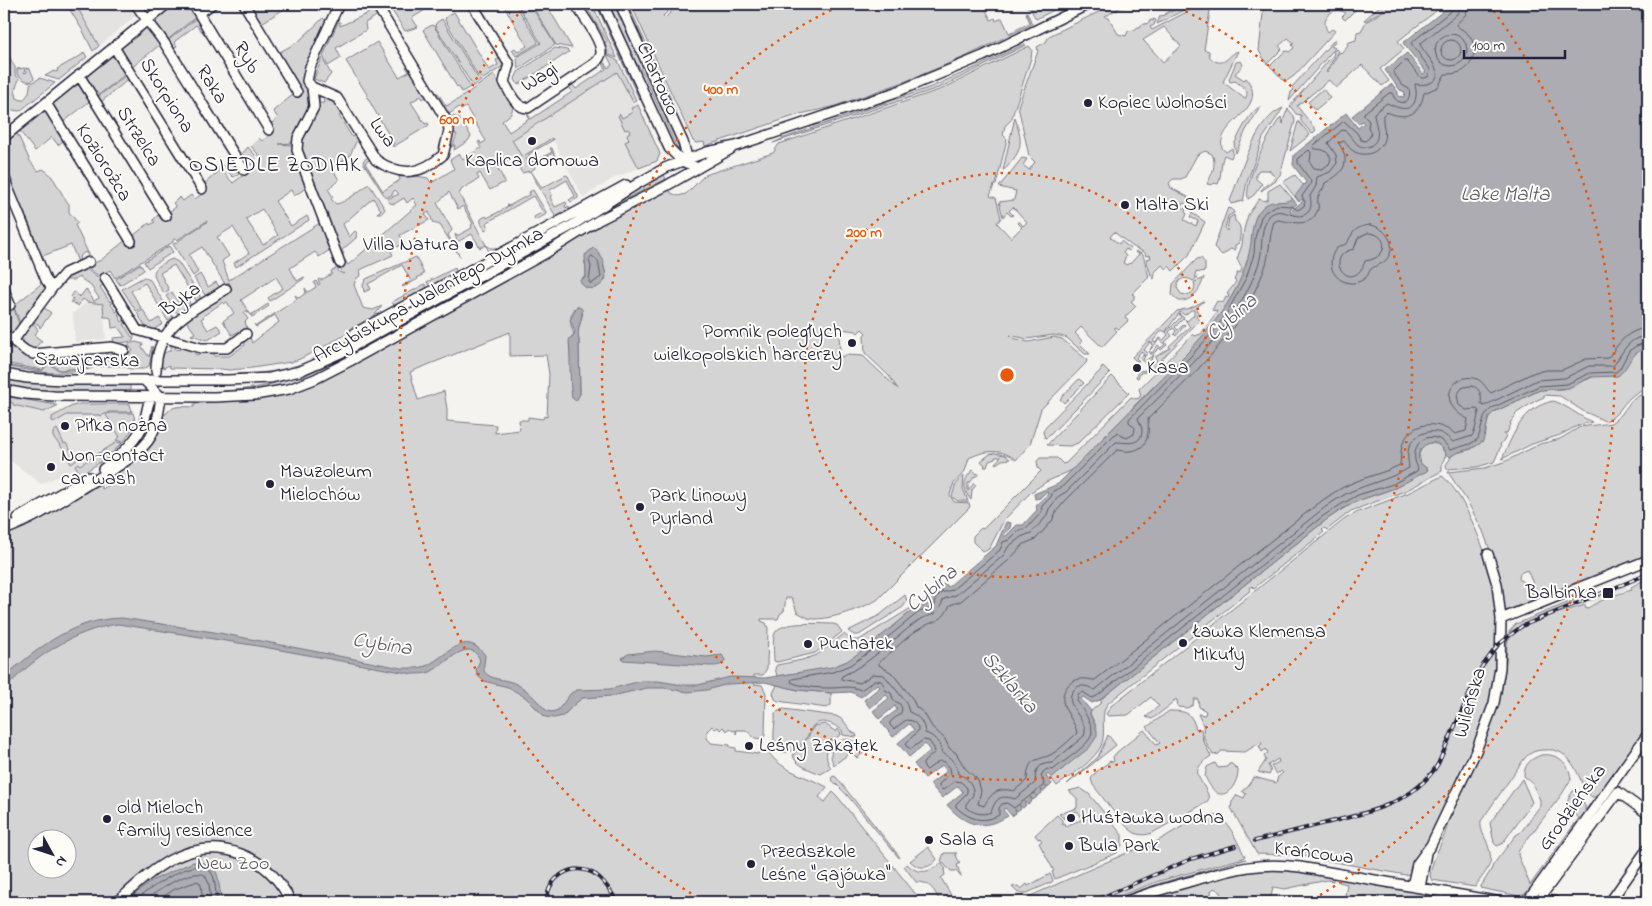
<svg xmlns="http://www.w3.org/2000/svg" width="1652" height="906" font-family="'Indie Flower',sans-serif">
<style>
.built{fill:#e4e3e2}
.green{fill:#d5d4d5;stroke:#7c7b88;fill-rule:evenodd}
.water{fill:#acacb2;stroke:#757582}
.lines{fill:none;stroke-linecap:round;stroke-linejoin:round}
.shore{stroke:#59596b;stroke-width:1}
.minor-casing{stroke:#22223b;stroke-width:12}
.minor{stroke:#fdfcf7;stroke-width:9}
.rail-casing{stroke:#22223b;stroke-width:4}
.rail{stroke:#fdfcf7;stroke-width:2;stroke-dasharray:5.5;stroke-linecap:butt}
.ring{fill:none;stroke:#e8590c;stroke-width:2.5;stroke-dasharray:2.5 5}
.poi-dot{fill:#22223b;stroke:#fdfcf7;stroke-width:2}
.labels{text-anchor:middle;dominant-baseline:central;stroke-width:4;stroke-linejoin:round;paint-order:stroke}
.street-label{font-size:20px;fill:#22223b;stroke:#fdfcf7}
.poi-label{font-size:20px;fill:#22223b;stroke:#fdfcf7;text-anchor:start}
.park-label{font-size:20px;fill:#585769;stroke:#fdfcf7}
.water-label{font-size:21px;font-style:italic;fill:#59596b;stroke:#fdfcf7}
.quarter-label{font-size:22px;letter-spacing:1px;fill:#22223b;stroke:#fdfcf7}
.centre{fill:#e8590c;stroke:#fdfcf7;stroke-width:2.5}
.ring-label{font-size:15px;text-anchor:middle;font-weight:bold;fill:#e8590c;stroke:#fdfcf7;stroke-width:4;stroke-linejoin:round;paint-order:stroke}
</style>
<rect width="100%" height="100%" fill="#f4f3ef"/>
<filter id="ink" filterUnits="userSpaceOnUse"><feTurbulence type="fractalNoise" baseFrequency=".02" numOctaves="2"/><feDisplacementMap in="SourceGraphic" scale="10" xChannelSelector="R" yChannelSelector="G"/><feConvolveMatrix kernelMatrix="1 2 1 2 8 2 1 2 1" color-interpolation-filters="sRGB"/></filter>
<g filter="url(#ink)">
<path class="built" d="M67 4H132L138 14 99 46 76 5Z
M619 69 633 100 632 102 634 107 639 139 627 145 639 168 612 179 583 198 552 138 522 157 512 140Z
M87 302 103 303 106 339 75 342 73 313Z
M4 404 64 414 106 415 121 439 112 448 85 464 41 484 4 456Z
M1624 582 1627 589 1590 604 1587 597Z
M1584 599 1587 605 1549 616 1525 626 1507 639 1508 634 1524 623Z"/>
<path class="green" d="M65 4 76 5 99 46 93 51 83 31 70 10Z
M177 4H189L197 16 166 41 156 26 157 17 163 11Z
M246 4H265L269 8 276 4H292L260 24 278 53 298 42 323 18 327 22 303 77 308 88 306 90C317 113 296 122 292 143L279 144 292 145 304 182 303 183H305L306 188 294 196 291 190 275 201 291 226 307 216 309 220 236 267 234 263 249 253 233 227 217 237 229 256 222 261 229 280 320 223 327 245 330 250 319 257 315 252 290 268 297 281 304 277 305 278 270 301 268 298 283 288 276 277 241 300 251 315 268 304 269 306 252 317 247 311 244 313 248 319 245 322 252 343 279 322 275 315 256 327 254 324 256 326 297 299 295 295 299 298 306 293 305 288 308 292 316 287 314 283 316 281 318 285 320 284 318 280 319 279 321 280 332 274 331 271 337 268 339 272 344 274 339 266 345 260 348 265 417 205 413 198 407 203 404 198 394 204 390 203 387 199 399 194 395 190 393 192V194L386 198 364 164 363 161 368 157 371 159 365 163 383 191 400 180 398 173 428 178 431 183 454 169 450 160 459 154 463 159 481 148 478 142 480 141 481 144 486 141 466 107 461 110 459 107 448 115 436 94 438 93 446 106C463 98 477 85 494 75L513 107 511 114 502 121 509 132 529 119 527 113 531 119 572 92 568 85 571 83 576 89 606 69 602 62 603 61 608 68 612 65 607 55 618 61 636 100 633 102 617 72 512 140 522 157 552 138 553 140 529 154 530 157 526 159 529 163 533 161 534 162 552 152 550 148H552L555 157 553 153 534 164 535 168 531 171 542 188 566 175 568 176 578 196V198L571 202 569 200 575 196 567 180 550 190 552 195 550 197 555 207 566 202 567 204 565 206 566 208 568 206 570 209 556 217 530 171 522 173 513 157 497 167 505 182 490 190 480 173 477 175 479 179 462 189 459 194 486 245 491 248H497L489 252 486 245 480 248 472 234 457 242 455 234 457 236 472 228 471 225 473 224 463 206 458 209 449 192 437 203 452 230 448 235 460 257 440 225 433 223 429 212 425 214 429 220 400 235 404 243 397 247 395 245 393 246 395 248 391 251 393 255 360 270 361 275 356 279 354 285 363 308 373 310 382 306 373 317 369 320 370 322 300 359 291 362 252 368 229 370 222 369 170 368 169 365 164 368 161 364C162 358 162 352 170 351L172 343 177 344 175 349 179 350 181 345 196 349 195 354 199 355 200 351H214V356H229L245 345 239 331 232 335 223 321 234 313 227 302 224 304 223 302 203 316 204 317 201 319 208 330 217 325 222 331 208 340 191 335 195 333 185 319 232 289 229 282 225 284 202 247 189 255 198 272 193 276 173 244 178 242V241L207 222V221L177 240 176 238 173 240V242L115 278 110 270 99 276 86 267 101 260 127 239 134 241 133 236 149 223 150 225 155 222 153 220 158 215 161 219 168 216 169 212 176 207 173 203 180 197 183 201 191 195 195 199 202 194 204 184 216 174 219 167 233 183 263 160 251 146 259 138 262 141 273 133 266 120 268 119 272 123 278 118 273 111 294 94 286 64H285ZM262 209 278 235 263 245 246 219Z
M393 4H429L430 7 412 18 418 27 405 31 389 6Z
M503 4H515L538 41V43L516 56 512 50 515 48 518 52 527 46Z
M517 4H530L555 45 518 69 517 57 541 43Z
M531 4H546L572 48 556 45Z
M580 4H592L617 58 607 54 608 51 603 44 607 41 584 4 580 7Z
M596 4H599L641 96 639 99Z
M607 4H616L681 146 677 148 643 73 631 55Z
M624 4H628L671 99 669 100 667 99Z
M631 4H676L663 16 665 18 679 4H983L991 20 995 18 996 21 1002 18 1009 33 1030 23 1026 13 1027 12 1032 24 967 56 901 83 832 107 800 114 705 146 704 142 696 143 693 141Z
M1024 4H1066L1036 19 1031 10Z
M1115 4H1128L1127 6 1125 5 1124 7 1118 8 1117 11 1115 10 1108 15H1106L1105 17 1109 18 1118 34 1126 36 1128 31 1134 30 1138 27H1140L1141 25 1149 23 1150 20 1153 21V19L1156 20 1154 25 1150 27 1152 30 1202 4H1211L1204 50 1209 51C1209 56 1210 59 1215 61 1226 66 1229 54 1238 51L1223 82 1245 99C1251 90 1242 86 1235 81L1230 82 1229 79 1236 62 1241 61 1243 65 1235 74 1244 80 1246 78C1271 110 1216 121 1222 148L1226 152 1232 148 1233 153 1231 158 1224 155C1220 164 1222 175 1218 184L1214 183 1212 185 1207 184C1212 174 1217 165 1212 154L1205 151 1197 155 1185 177 1181 179H1173L1169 183 1171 188 1188 197 1187 199 1196 203 1194 207 1183 203 1181 207 1186 209 1185 212 1187 214 1184 220 1196 226 1198 221 1190 217 1192 213 1205 222 1189 255 1173 271 1169 266 1167 269 1162 265 1155 272 1154 279 1151 275 1146 259 1151 258 1150 255 1146 256 1145 253 1132 246 1114 232 1110 237 1119 244 1121 241 1130 248 1129 251 1126 249 1123 253 1126 256 1123 263 1127 265 1129 263 1130 264 1139 254 1135 252 1136 251 1143 255 1149 277 1132 294 1134 295V299L1131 301 1136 306 1125 317 1128 321 1119 329 1116 327 1114 328 1117 331 1102 347 1081 327 1075 333 1082 341 1080 344 1090 354H1085L1067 338 1060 336 1053 335 1027 339 1010 335 1013 338 1028 342 1054 337 1062 339 1087 360 1086 363 1041 409 1030 444 1016 460C1002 448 985 450 969 458L965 471 953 485 950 495 954 502 969 503 970 507 877 600C863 608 823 623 808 618 804 616 801 614 797 612L792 598H786L784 611 780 614 778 619H761V621L766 623 768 628 767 668 763 675H754V684L762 685 766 693 765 736 762 739 755 738 746 730H737L736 734V730L733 731 729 728 727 731 723 727 720 730 718 727 715 729 712 726 707 731V738L711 743 730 745V747L736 748V751L758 754 759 752 769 753C781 771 809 777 827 787L819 797 825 802 833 792 837 796 922 902H4V536L74 499 97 485H100L102 489 109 485 99 483 101 482 99 479 135 459 162 414H166C172 404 183 407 194 407V404L278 395 670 187 671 193 678 196 686 194 705 175 773 153 779 144 942 89 1029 46 1032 50 1031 58 1011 120 1005 126 1003 135 1007 139 996 185H994L990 196 996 198 1001 218 997 223 1011 238 1022 227 1018 223 1019 221 1023 226 1027 222 1013 207 1009 211 1013 215 1011 216 1007 212 1003 217 999 202 1014 200 1016 191 999 187 1022 158 1027 159 1023 165 1029 170 1035 162 1029 156 1018 106 1038 51 1037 47 1046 42 1049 36ZM1164 27 1181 46 1163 62 1143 40ZM596 249C599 256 609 271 604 280 603 283 599 285 596 288L582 278 586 277V266L584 262ZM575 308 583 313 577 334 579 340 580 394C577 381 563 343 574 334L571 326V316ZM841 329 856 331 858 333 862 329 866 333 864 335 865 353 889 376 898 389 863 356 845 355 842 357 838 352 840 351 839 332ZM510 332V356L546 355 549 374 547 417 544 416 543 419 528 417V420H519L520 430 495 433 496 425 447 421V409L444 391 418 400 410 372ZM38 838H68V868H38Z
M1185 4H1195L1157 24 1160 16 1165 15 1166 13H1168L1169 11 1172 12V10H1175V8L1178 9 1179 6 1181 7Z
M1264 4H1361L1345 20 1342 17 1346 13C1332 5 1319 19 1328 32L1332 29 1335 31 1294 76 1285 82 1270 66 1284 52 1287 51 1289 52 1294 48 1292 45 1294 43 1288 38 1279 46 1282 49 1267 64 1259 51Z
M1382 4H1445L1398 41 1404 49 1380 69 1389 81 1382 86 1362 65 1336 88 1329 80 1297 106 1316 130 1312 134 1301 121V115L1296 114 1290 106 1334 54 1333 52 1336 49 1338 51 1326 72 1327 73 1339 52 1341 53 1348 45 1347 43 1356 40 1357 32 1361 31 1366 22 1385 10 1384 9 1365 21 1364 20Z
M370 9 376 11 378 15 365 23 366 30 336 48 341 58 328 66 323 56 338 22H340V26L369 13Z
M454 12 489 70 498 65 496 60 501 58 503 62 502 67 483 79 478 76 445 20 446 17Z
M198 17 208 35 206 36 196 25 174 42 177 46 174 48 181 57 177 60 166 42Z
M442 19 477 77 481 81 473 86 435 26 436 23Z
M432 25 434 26 470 86V87L462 92 458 86 457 87 423 30Z
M143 28H148L162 43 131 68 121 51 122 46Z
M4 31 9 42 6 48C10 54 10 61 15 67V74L19 79 15 90 17 98 21 100C28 98 30 91 30 84L40 78 55 83 20 111 4 109V98L8 86 4 58Z
M1335 39 1336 40 1331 46 1335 48 1289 101 1291 92 1294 90 1292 87Z
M377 42 399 77 409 72 406 67 409 65 427 96 423 99 421 96 411 102 425 124 428 123 429 125 393 147 392 145 394 144 367 97 368 96 346 61Z
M1022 45H1026L941 87 773 143 784 138 931 87 977 67Z
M555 48 567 50 569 52 518 85 515 79 518 72Z
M84 52 87 57 59 80 45 76 54 71 55 72 58 71 57 69 82 55Z
M110 56 117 57 128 72 96 97 85 76Z
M322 58 331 74 324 83 314 79Z
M25 68 24 73 27 72 26 68 30 69 34 78 31 82 24 80 17 74V69Z
M129 73 131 77 101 102H99L96 98Z
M76 85 81 86 91 100 61 124 53 107V104L70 87 72 89Z
M1323 89 1330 98 1315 110 1308 102Z
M316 93H320L319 103H324L323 95 334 99 343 113 339 116 352 137 357 134 358 138 349 157 332 168 339 180 328 189 333 197 331 199 336 204C345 203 359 191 369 184L385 209 382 213H377L381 210 373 198 343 224 349 237 355 231 357 233 356 238 342 250 344 254H341L301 150 302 139 318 111V104Z
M638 105 660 154 657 161 639 168 625 142 629 140 627 134 630 132 628 129 625 130 618 116 620 114 622 118 633 112 631 108Z
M1261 106 1246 130 1236 153 1234 145C1240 133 1249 112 1261 106Z
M1283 108 1263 138 1247 182 1243 201 1231 204 1230 201C1241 173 1255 119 1283 108Z
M1288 109 1294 116 1295 121 1280 175 1277 178 1276 181 1261 191C1263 185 1272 183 1275 177L1269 170H1259L1256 174V179L1262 184 1254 195 1248 199C1244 181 1269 132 1281 117L1283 124 1284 118Z
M44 110H46L59 128 56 130 63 141 58 145 52 137 35 151 19 130Z
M453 116 459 118 471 136 468 141 454 150 455 145 448 149 449 144 453 145 457 134 452 133 453 129 455 127 451 120Z
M1015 117C1020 136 1025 146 1011 162 1008 166 1007 168 1003 170Z
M1298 122H1299L1310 135 1290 151Z
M15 133 18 135 30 161 38 171 43 169C55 175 60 194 69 204V212L78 223 75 225 91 259 85 252 79 257 81 263 78 262 71 245 40 257 35 247 38 246 27 218 24 219 23 217 26 216 21 205H18L17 203 19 201 11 187 14 185 9 173 5 174 4 171V142Z
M248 147 255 155 256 159 254 163 247 167 240 156Z
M233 159 240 171 238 175 233 177 221 165 224 166Z
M663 173 666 179 616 204 539 252 319 373 287 385 253 392 219 393 221 391C272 389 304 375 348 353Z
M1295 175 1303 185 1307 182 1299 202 1283 182Z
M1280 184 1292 198 1253 240 1248 268 1215 325H1212L1195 350 1189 351 1135 405 1115 429 1113 428 1072 470 1046 482 1031 492 1004 520 989 549 983 552 973 542V536L981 528 983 529 1041 471 1038 468 1037 461 1040 458H1057L1063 464 1066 463 1131 397 1136 399 1139 398 1141 395 1139 389 1193 334 1195 336 1201 334 1216 313 1217 311 1212 310 1217 301 1223 303 1226 297 1228 298 1229 295 1227 294C1230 289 1234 286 1236 281L1234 280 1238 272 1240 273 1242 269 1237 259 1242 245 1244 229 1248 215 1259 199 1265 201 1268 199V191Z
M533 190 546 212 545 215 535 220 534 217 543 212 533 196 486 223 488 228 485 230C483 227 480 223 481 219L486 216 487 218 508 207 507 205 509 206 530 194 529 192Z
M595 204 576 219 373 331 372 330 376 325Z
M1229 208 1232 209 1234 213 1228 216 1225 228 1227 231 1229 218 1234 215 1235 221C1243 226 1240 235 1239 243L1235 245V250L1230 249 1226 253 1222 255 1214 247 1227 210Z
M169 246 173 252 148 268 144 262Z
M416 257 424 274 417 278 418 279 403 287 402 286 411 281 402 265 368 284 371 289 364 292 363 285 366 279Z
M1201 258 1205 263V271L1195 273 1196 278 1198 277 1193 281C1186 276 1177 278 1177 288L1181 294 1187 295C1194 293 1196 288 1194 282L1203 279 1204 277C1201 288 1193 302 1179 301L1172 295 1173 284 1197 259Z
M172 259 178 262 200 296V300L197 302 174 265 160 273 169 290 164 293C151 273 148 270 172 259Z
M140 264 144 270 120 285 116 279Z
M85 268 99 278 105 274V284L100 287 110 302 114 299 116 301 111 304 116 312 121 309 122 311 118 314 122 322 127 319 128 321 124 324 132 337H134L133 341 114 344 113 338 125 337 118 327 112 328 111 318 108 317H104L103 304 87 302 83 299 78 306 71 302 73 299 71 297 74 292 80 297 86 289 94 301 99 298 91 286 79 277 74 280H66L65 277Z
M455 268 457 274 430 288 427 282Z
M200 274 208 287 216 282 220 288 207 296 205 295 194 278Z
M144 277 150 280 171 314 173 318 168 321 145 283 131 291 141 308 136 311 122 289Z
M43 280 45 281 42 283 44 287 46 286V292H42L27 312 28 316 20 323 11 299 13 298 16 304 41 284 40 282Z
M425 284 428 290 397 307 393 304 392 302Z
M172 292 180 305 188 300 191 306 179 314 177 313 166 296Z
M1204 301 1196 308 1198 313 1196 317 1199 320 1196 324 1150 371 1140 373 1138 378 1136 377 1138 371 1147 370 1149 369 1148 366 1157 361 1155 357 1170 348 1169 346 1190 327 1185 319 1187 321 1194 315V310H1191L1185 315 1180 312 1165 332 1162 330 1153 341 1155 343 1158 340H1159L1150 350 1153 344 1150 342 1144 350 1148 353 1145 356 1141 351 1136 358 1139 361H1136L1132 357 1177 311 1190 308Z
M42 306 51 313 40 328 39 325 32 321Z
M13 307 19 324 16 331 8 333 4 331V314Z
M143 310 151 323 159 318 163 324 153 330 147 329 137 313Z
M1179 314 1184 318 1175 327 1178 330 1184 324 1185 325 1176 336 1174 334 1176 331 1173 328 1169 332 1172 336 1165 342 1167 345 1161 350 1159 348 1153 354 1154 356 1151 358 1152 360 1146 364 1140 359 1143 355 1145 357 1143 359 1145 361 1152 356 1149 351 1152 353 1158 345 1161 348 1165 344 1159 339 1160 338 1163 340 1168 335 1166 332 1181 317Z
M31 322 35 325 38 330 34 335 42 341 32 350 25 345 22 338Z
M1648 332V387C1642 390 1636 392 1631 397 1621 405 1619 416 1605 421L1583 411 1560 396 1544 395V397L1535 401 1515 414 1516 415 1510 423 1511 424 1507 433H1505L1504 435 1506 436 1502 443H1501L1500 445 1501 446 1494 462 1477 467 1447 469 1446 465 1453 454 1472 449 1486 434V424L1489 417 1494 412 1540 390 1563 389 1591 378Z
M363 333C358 340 350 344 341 348 307 367 272 374 233 376L234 374C259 375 288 370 311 360 329 352 346 339 363 333Z
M4 339 21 353H78L79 360 106 357V350L115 352 123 357 133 351 128 344 136 342 143 344 142 347 149 357 152 346 153 347 149 366 143 369H130L124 366H95L60 370 48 362 42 370 4 363Z
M49 364 60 371 93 368C60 377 36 372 4 366V365L42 371Z
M1102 366 1110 374 1108 375 1048 437 1045 438 1043 432 1045 427 1101 370Z
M1112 376 1129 393 1078 443 1070 446 1047 445Z
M4 378 130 384V393C88 393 46 394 4 386Z
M1079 379 1084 383 1064 403 1060 399Z
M1648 390V554L1539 597 1527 570 1520 573 1519 579 1524 583 1529 584 1535 599 1505 611 1491 553 1483 531 1467 501 1448 472 1485 468 1504 462 1540 444 1560 439 1580 427 1611 423 1621 415 1631 401Z
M4 396 56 405 57 406 44 412 13 405V403L7 402 6 404 4 403Z
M1553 401C1563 403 1580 417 1592 422L1579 425 1560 435 1532 444 1502 459C1514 433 1522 408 1553 401Z
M80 404H130L132 412H109L101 416 100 415H67L55 422 52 421V417L72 406Z
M109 413H133C138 424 129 434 123 442L116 440 120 437 106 415Z
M57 429 64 444 66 443 77 460 71 464 61 446 53 437V432Z
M117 442 122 443 113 452 107 455 106 457 111 455 85 472 86 474C79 475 78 470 75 465L78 463 80 465Z
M1429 443C1439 443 1442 448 1446 455L1442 463V471L1407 490 1351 511 1327 530 1325 528 1322 530 1324 532 1254 588 1252 586 1250 588 1251 590 1185 642 1183 640 1181 642 1182 644 1108 703C1100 714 1105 725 1103 738 1102 757 1071 775 1057 786L1051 778 1064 768 1096 725 1090 714 1091 711 1102 702 1100 700 1326 520 1344 508 1360 500 1395 488 1428 469 1421 464 1419 454 1423 446Z
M995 453 1005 455 1010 459 1002 460 996 464 995 463 1001 457H995V459L989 461 987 467H984L985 465 981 461 990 454Z
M973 470 977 474 978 473V475L974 477 970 483H968V491L974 483 976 485 972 490 971 500C962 489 963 479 973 470Z
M964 475 963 489 968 501H958L952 497 955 486Z
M1442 476C1459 488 1476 529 1483 548 1502 598 1504 662 1488 713 1475 750 1456 785 1440 820 1436 827 1434 835 1430 841 1423 852 1412 860 1410 873L1406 875 1296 855 1257 854 1231 808 1232 802 1237 795 1244 798 1246 794 1242 791 1247 787 1254 777 1276 783 1278 777 1283 773 1281 771 1276 774 1271 766 1279 762 1278 759 1268 765 1271 771 1269 775 1258 772 1266 760 1264 756 1268 753 1266 749 1262 752 1259 746 1262 744 1261 742 1245 752 1221 751 1219 754 1213 755 1204 739 1203 725 1198 714 1205 715 1206 711 1199 707 1198 699H1194L1193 705 1187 708 1178 707 1177 700H1174L1173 703 1152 719 1146 717 1159 706 1151 697 1128 715 1108 716 1106 714 1111 706 1345 519 1358 512 1408 493Z
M1648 578V728L1598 797H1592L1587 793C1577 774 1571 747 1545 750 1536 750 1530 752 1524 759L1481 821C1480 828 1483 834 1486 840 1496 865 1488 867 1475 887L1432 880 1430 876C1432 856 1446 840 1448 820 1476 762 1505 711 1507 645L1508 639H1507C1529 619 1558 614 1585 605L1586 609C1600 600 1617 594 1632 590L1631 587Z
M905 595 907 601 903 607 859 635H854L848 631 880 615Z
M1584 596V599L1536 618 1508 633 1516 624Z
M911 608 913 610C890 629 860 660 831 668 814 672 795 673 777 676L775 668 777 665 802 660 817 655 844 634 851 640H859Z
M833 624 837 625 842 632 815 653 777 662 774 661C774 653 772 640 775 633 781 620 820 624 833 624Z
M777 685 798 690 831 693V705L827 708 778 701 775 699 773 693Z
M783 709 836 716 843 720 853 733 856 734 857 737 843 735 842 730C835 725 823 718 814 725 811 727 810 732 808 735 803 742 793 754 783 752 777 751 775 745 774 740 773 731 776 721 775 713Z
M1169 711C1186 711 1191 712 1196 729H1201L1203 741 1211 756C1185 773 1204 779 1209 798L1207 802 1154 832C1148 835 1142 836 1135 833 1123 827 1103 797 1093 785L1091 779 1095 773 1110 761 1112 762 1114 761 1113 757 1116 753 1144 730 1157 745 1160 743 1147 727Z
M825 724 836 732 838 729 840 731 841 735C827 741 822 755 831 768L821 774C812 770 795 766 793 755L808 737 814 726Z
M1108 735 1116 745 1115 746 1067 784 1098 757Z
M847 739 856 742 866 751 857 758 851 752 834 765C827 753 833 741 847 739Z
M1541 755C1557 753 1569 762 1571 779L1562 794 1519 850 1518 855 1530 885 1579 818C1567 808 1563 806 1573 791H1577L1585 806V810L1590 804 1591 806 1528 893 1519 896 1480 888 1491 870 1493 865 1516 835 1521 832 1540 806V800L1532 783 1524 776C1524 764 1531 759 1541 755Z
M1215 763 1218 768 1227 767 1229 764H1232L1238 770C1239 779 1229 799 1217 793 1212 790 1207 781 1205 776L1207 767Z
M833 776 836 777 899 856V858L847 795 831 779Z
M1522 779 1532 802 1502 844 1497 846 1494 843 1490 823Z
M1080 788 1089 794 1122 835V845L1117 853 1055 879 1052 872 1054 871 1039 843 1042 841 1040 838 1038 839 1035 835 1057 815 1062 820V824L1064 823 1065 826 1081 820V816L1077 811 1064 817V819L1059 814 1077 808V798L1069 791Z
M1213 814C1229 818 1237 843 1245 856L1243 858 1159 881 1103 902H1017L1129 852 1156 842 1200 816 1201 817Z
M928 847 937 859C930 869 919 870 910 861Z
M944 853H957L955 854 960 863 957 865 961 877 956 871H951L941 861Z
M1246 859 1160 884 1106 902 1160 883Z
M941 863 946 869 944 870 945 875 941 878 955 902H940C935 891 930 881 916 882L904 866 907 864C919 876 931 872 941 863Z
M1274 867 1333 876V881L1327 880 1285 889 1273 887 1270 902H1230L1222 897 1221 892 1214 888 1211 891V902L1204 896 1188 901 1187 902H1133L1235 872Z
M1050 874 1053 880 1052 882 1027 893H1018L1012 887 1018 886 1021 889 1027 884 1028 886Z
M1339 878 1387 885V888L1424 893 1428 896V902H1344L1347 884 1339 882Z"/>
<path class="water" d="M1452 4H1648V347C1626 356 1633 363 1618 376L1591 377 1569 388 1540 390 1494 412 1489 417 1483 441C1473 451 1460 449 1450 457L1445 454C1438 427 1401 455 1428 469L1427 471 1395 488 1360 500 1344 508 1326 520 1100 700 1092 703 1083 697 1081 699 1091 711 1090 714 1097 731V736L1089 748 1051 778 1048 774 1046 776 1052 784 1048 788 1045 785 1047 789 1043 792 1041 789 1042 793 1038 796 1035 793 1037 797 1033 800 1030 797 1032 801 1028 804 1024 802 1026 805 1023 808 1019 805 1021 809 1017 812 1015 809 1016 813 1012 816 1005 808 1003 810 1008 816C983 831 966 826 947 805L963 792 958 786 942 798 930 784 947 771 942 765 925 778 914 764 930 751 925 744 909 757 898 743 914 730 909 724 893 737 881 722 897 710 895 706 879 719 873 711 889 698 886 695 870 708 864 700 880 687 877 684 861 697 851 692 831 693 798 690 765 682 728 684 707 690 688 692 664 688H647L612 696 583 698 577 702 563 716 554 718 545 717 525 697 508 687 484 681 478 676 476 670 480 660C470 635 446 664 432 671 427 674 419 674 413 674L258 646 118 624C74 630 34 657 4 690L5 676C41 646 73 619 122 618L214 632 401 668C410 668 420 669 428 665 449 654 465 629 485 655 485 660 483 667 484 671 489 680 505 679 514 683 527 688 537 701 547 711L552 712 558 710 571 693 577 690 610 689 641 681H658L683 685H698L730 677 765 678 832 667 847 661 869 646 919 605 924 607 931 601 928 598 933 594 936 597 937 596 934 592 939 588 942 592 943 591 940 587 945 583 948 587 996 546 1006 522 1011 523 1010 528 1003 536H1006L1017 525H1023L1037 510 1036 505 1048 494 1047 491 1040 498 1035 499 1034 494 1058 484 1189 351C1209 329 1231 304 1242 275 1244 268 1248 260 1249 253 1253 239 1250 220 1261 209 1272 196 1283 206 1292 198L1297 204 1290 209 1291 211 1303 201 1302 199 1299 202 1295 196 1306 182 1293 165 1294 155 1346 113 1358 128 1364 123 1362 121 1359 124 1352 116 1392 84 1398 92V96L1404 97 1405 92 1400 90 1385 70 1407 53 1423 74 1426 72 1403 43Z
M593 248 596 249 604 261C602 267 608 275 605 280 599 290 584 293 580 280L586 277 585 255Z
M577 306 582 309C583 320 576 329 579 340L580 394 576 401 572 398C569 379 571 360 569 341L570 338 573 336 575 332 570 320Z
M655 651 706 657 722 655 725 660C723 666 716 666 710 666L623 660 622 658 628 654Z
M193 862C225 862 215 881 223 902H125L153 880Z"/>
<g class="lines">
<path class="shore" d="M1454 4 1452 10 1411 43 1430 69 1429 76 1425 78H1421L1407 61H1404L1393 72 1402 85 1409 89C1413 104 1397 108 1392 93H1389L1364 113V116L1369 121 1368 127 1371 134 1369 138 1365 141 1361 140 1357 133 1344 121 1313 146 1315 149C1323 149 1328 151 1331 159L1329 164 1322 169 1314 168 1310 162 1311 153 1309 150 1298 158V163L1311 181 1310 185 1302 196 1305 202 1304 206 1298 210 1291 206 1277 205 1265 212 1261 217 1255 238 1254 254 1246 278 1225 316 1213 332 1192 355 1129 419V422L1135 428 1134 434 1127 438 1122 436 1118 432 1116 433 1062 487 1053 491 1051 497 1042 506 1041 513 1027 528 1019 530 1009 540 1003 542 1000 550 952 590 941 593 936 598 935 605 930 609 919 612 872 650 850 665 833 672 792 679 791 682C801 687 818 688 830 688 842 688 849 685 861 690L875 680 881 681 884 685 885 690 891 693 894 701 899 703 902 708 901 713 890 722V725L894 729 906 720 913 721 918 727V731L906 743V746L911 749 923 740 929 741 934 748 935 752 923 763V766L927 770 939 761 945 762 950 768 951 773 939 784V787L943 790 955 781 961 782 967 788V793L956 804V807C969 819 983 824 999 815V808L1002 804 1007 803 1014 808 1043 786 1044 783 1041 776 1043 772 1047 769 1053 770C1062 762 1092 744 1092 732 1093 724 1081 707 1077 701L1078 694 1083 692 1092 698 1097 696 1323 516 1342 504 1358 495 1393 484 1417 471 1418 468C1409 453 1419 431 1439 439 1444 441 1447 446 1450 450L1470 444 1478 439 1485 415 1492 408 1539 386 1567 384 1590 373 1616 372 1620 368 1629 351 1636 346 1648 342
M1461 4 1457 14 1420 44C1423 53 1452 78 1427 84 1423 85 1418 84 1415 84 1415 87 1417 92 1416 96 1414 115 1397 108 1387 103L1374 113C1374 123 1384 139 1370 146 1365 148 1362 147 1358 145L1346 131 1342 130 1328 143 1336 155 1337 163 1330 172 1317 177 1316 186 1310 196C1311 201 1312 206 1309 211 1299 223 1287 209 1276 212 1274 212 1270 215 1269 216 1261 227 1262 241 1261 253 1260 262 1255 274 1251 283 1225 337 1180 376 1138 418 1139 422 1142 426 1142 430 1142 447 1125 442 1116 442L1066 492 1059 496 1049 509 1046 517 1031 533 1021 537 1008 547 1004 555 956 595 944 599C941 604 941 608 936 612 931 617 924 616 919 620 893 639 871 663 842 676L841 679 860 683 873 674 884 675 906 702 909 712C919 716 924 722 925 733 935 736 940 743 942 753 951 757 957 764 958 774 967 777 974 784 973 795L966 804V807C973 813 982 816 991 812 996 799 999 794 1015 799L1036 782C1033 770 1040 763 1052 763L1084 736C1091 721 1060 704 1074 690 1076 687 1080 685 1084 686 1089 686 1091 689 1095 690L1319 512C1331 503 1343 494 1357 489 1375 482 1392 478 1409 468 1409 464 1407 458 1408 453 1409 437 1426 428 1441 433 1446 435 1449 439 1453 442L1472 436C1476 431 1477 418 1479 411L1477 409 1466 410 1459 405 1457 395 1462 388C1476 382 1483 391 1481 404L1484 406 1537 380 1565 378 1589 366H1613C1624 352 1627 337 1648 336
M1468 4 1466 14 1456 25C1461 30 1468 32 1471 38 1478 50 1473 67 1460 72 1455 74 1450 74 1445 74L1438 87 1424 93C1420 114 1407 121 1387 112L1383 115C1382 123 1386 131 1384 139 1381 151 1367 158 1355 152 1350 150 1348 145 1344 141L1339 143C1340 147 1343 149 1344 154 1349 169 1336 177 1325 183 1324 189 1320 192 1318 197 1317 201 1319 205 1318 209 1312 229 1292 222 1278 220L1274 222C1270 233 1270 244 1268 255 1267 264 1262 276 1258 284 1235 338 1189 378 1148 419 1149 433 1149 449 1130 451 1126 452 1121 450 1117 450L1065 501 1056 512 1052 521 1036 539 1024 544 1009 560 961 601 950 605C942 623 936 619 923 627 907 635 894 651 879 662V665L892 673 912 698 916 707 924 713 932 727 945 739 949 748 956 753 965 768 978 780 981 791 978 804 984 806C991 793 998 787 1014 791L1027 780C1028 760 1033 761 1048 756 1056 753 1071 739 1077 733 1075 722 1067 715 1064 705 1060 694 1067 681 1080 679 1085 678 1090 680 1095 680L1315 506C1327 497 1338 489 1352 483 1368 476 1384 473 1400 465 1401 457 1400 449 1404 441 1414 420 1439 421 1455 434L1466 431 1468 419C1433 403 1454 370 1477 379 1484 382 1486 389 1491 393L1535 372 1547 370H1562L1586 359 1608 358C1618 344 1628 329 1648 328
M1435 50a16 16 0 1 1 32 0a16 16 0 1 1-32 0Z
M1441 50a10 10 0 1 1 20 0a10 10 0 1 1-20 0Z
M1370 225C1386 227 1398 245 1387 259 1382 265 1375 265 1371 269 1369 271 1369 274 1367 276 1361 283 1351 285 1343 281 1330 275 1327 258 1337 248 1340 246 1345 245 1347 243 1349 241 1349 238 1351 236 1355 228 1362 226 1370 225Z
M1368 233C1389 233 1390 258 1365 261 1361 276 1347 283 1339 266 1338 255 1345 251 1354 249L1358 238Z
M592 256 598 261 601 277 591 284 589 282 591 266 589 261Z
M133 902C145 892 197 852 211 872 217 881 214 893 218 902
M143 902C156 892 188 868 205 875L209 884 211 902
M155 902 175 889 198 881 201 885 203 902"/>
<defs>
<path id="minor" d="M136 4C144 18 156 30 165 44 192 86 217 128 244 170
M193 4 269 130
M244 4 297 92
M339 4 310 67 307 81 312 87 337 98 376 160C401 177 420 175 443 155L449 131 448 123 376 4
M472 4 509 64 504 82C510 92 515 108 528 108L595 63C598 60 601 57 601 53 602 41 582 14 575 4
M603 4 669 148 682 161 698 168
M620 4 683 142 687 157 686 163
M199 13 212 4
M114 47 202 189
M79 75 166 216
M312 87 314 107 298 138 297 150 340 263
M46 103 131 241
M4 137 167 4
M4 178 46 280 52 288
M105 278 137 330 201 348H227L246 334
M4 289 10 305
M355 333 626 185
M4 334 26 351 33 354 112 347 124 350
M13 341 52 288 65 273 89 262
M156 371C156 324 192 312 226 289
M4 374 27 378 63 380H228L270 378 300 371 343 352 571 226 637 184 667 167 707 152 736 146 896 92 983 56 1089 4
M4 390 26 394 54 396 214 397 255 395 289 389 315 379 350 361 546 253 599 220 666 186 731 149
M103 469C119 457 136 442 144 423 147 413 147 401 154 393
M18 518 89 477
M4 530C35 519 64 499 92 482 111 470 134 459 148 441 157 428 159 412 161 397L144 380
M1501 619 1648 560
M1412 886 1417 864 1431 845 1476 751 1494 703 1500 668 1501 619 1497 584 1488 554
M1420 888 1426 853
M117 902C134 887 151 870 172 859 220 835 268 855 291 902
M1125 902C1147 893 1170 887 1192 881 1231 870 1258 861 1300 867L1501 902
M1436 902 1441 891
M1527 902 1648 734
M1555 902 1545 900 1543 896 1545 891 1618 792 1648 814
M1610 902 1648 848"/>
</defs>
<use href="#minor" class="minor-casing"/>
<use href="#minor" class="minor"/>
<defs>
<path id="rail" d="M1255 841C1279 835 1302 829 1326 823 1368 813 1414 803 1438 764L1481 668 1498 645 1522 626 1648 574
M547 902C546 877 574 860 596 875 605 881 612 894 618 902
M1091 902 1191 859 1235 846"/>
</defs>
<use href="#rail" class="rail-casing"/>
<use href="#rail" class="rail"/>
</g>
</g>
<g class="ring">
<circle cx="1007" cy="375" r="202"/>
<path d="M1172 5A405 405 0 1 1 842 5"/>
<path d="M704 901A607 607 0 0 1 525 5M1489 5A607 607 0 0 1 1310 901"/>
</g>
<g class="poi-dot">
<circle cx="1088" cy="103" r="5"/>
<circle cx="532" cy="141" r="5"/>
<circle cx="1125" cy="205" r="5"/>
<circle cx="469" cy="245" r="5"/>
<circle cx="852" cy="343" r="5"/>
<circle cx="1137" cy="368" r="5"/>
<circle cx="65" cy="426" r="5"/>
<circle cx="51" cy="467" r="5"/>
<circle cx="270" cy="484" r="5"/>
<circle cx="640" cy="507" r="5"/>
<rect x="1602" y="587" width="12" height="12" rx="2.5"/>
<circle cx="1183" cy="643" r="5"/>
<circle cx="808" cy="644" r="5"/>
<circle cx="749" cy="746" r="5"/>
<circle cx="1071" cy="818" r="5"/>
<circle cx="107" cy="819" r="5"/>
<circle cx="929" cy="840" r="5"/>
<circle cx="1069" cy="846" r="5"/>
<circle cx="751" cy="864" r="5"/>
</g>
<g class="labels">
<g class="street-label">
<text transform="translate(246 58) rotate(59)">Ryb</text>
<text transform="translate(540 78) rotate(-32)">Wagi</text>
<text transform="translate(657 79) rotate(66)">Chartowo</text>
<text transform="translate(211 85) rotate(58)">Raka</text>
<text transform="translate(166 96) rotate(58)">Skorpiona</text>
<text transform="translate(382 133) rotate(54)">Lwa</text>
<text transform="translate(138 137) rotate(58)">Strzelca</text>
<text transform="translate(103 163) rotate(58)">Koziorożca</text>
<text transform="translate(429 296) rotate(-29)">Arcybiskupa Walentego Dymka</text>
<text transform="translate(181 300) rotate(-36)">Byka</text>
<text transform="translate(87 361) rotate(1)">Szwajcarska</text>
<text transform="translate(1471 703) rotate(-74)">Wileńska</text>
<text transform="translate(1573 808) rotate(-54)">Grodzieńska</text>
<text transform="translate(1314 854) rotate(7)">Krańcowa</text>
</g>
<g class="poi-label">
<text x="1098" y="103">Kopiec Wolności</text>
<text x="532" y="161" text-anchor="middle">Kaplica domowa</text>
<text x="1135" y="205">Malta Ski</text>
<text x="459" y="245" text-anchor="end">Villa Natura</text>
<text x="842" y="332" text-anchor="end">Pomnik poległych<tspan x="842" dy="23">wielkopolskich harcerzy</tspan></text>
<text x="1147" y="368">Kasa</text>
<text x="75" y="426">Piłka nożna</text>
<text x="61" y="456">Non-contact<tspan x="61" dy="23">car wash</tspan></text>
<text x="280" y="472">Mauzoleum<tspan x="280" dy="23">Mielochów</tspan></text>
<text x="650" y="496">Park Linowy<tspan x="650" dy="23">Pyrland</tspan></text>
<text x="1597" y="593" text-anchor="end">Balbinka</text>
<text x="1193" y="632">Ławka Klemensa<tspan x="1193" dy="23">Mikuły</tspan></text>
<text x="818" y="644">Puchatek</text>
<text x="759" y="746">Leśny Zakątek</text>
<text x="117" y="808">old Mieloch<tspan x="117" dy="23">family residence</tspan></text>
<text x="1081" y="818">Huśtawka wodna</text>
<text x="939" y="840">Sala G</text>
<text x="1079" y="846">Bula Park</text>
<text x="761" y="852">Przedszkole<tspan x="761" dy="23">Leśne "Gajówka"</tspan></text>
</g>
<g class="park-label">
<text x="233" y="864">New Zoo</text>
</g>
<g class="water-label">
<text x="1505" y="195">Lake Malta</text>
<text transform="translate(1232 318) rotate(-41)">Cybina</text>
<text transform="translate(932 589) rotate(-40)">Cybina</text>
<text transform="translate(382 645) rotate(9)">Cybina</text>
<text transform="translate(1009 683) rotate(49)">Szklarka</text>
</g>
<g class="quarter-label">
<text x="275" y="166">OSIEDLE ZODIAK</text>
</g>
</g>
<circle cx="1007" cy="375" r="8" class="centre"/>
<g class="ring-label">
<text x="721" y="94">400 m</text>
<text x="457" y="124">600 m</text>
<text x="864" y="237">200 m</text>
</g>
<rect width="1652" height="906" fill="none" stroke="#fdfcf7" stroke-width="20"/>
<rect x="10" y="10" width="1632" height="886" fill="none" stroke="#22223b" stroke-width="2" filter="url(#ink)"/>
<g transform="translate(52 854) rotate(130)"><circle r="24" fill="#fdfcf7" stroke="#a5a5ac"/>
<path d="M0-4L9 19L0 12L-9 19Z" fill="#22223b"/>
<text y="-8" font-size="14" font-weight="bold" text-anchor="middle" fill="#22223b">N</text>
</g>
<path d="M1464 50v8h101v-8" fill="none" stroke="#22223b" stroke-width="2.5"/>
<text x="1472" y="50" font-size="15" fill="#22223b" stroke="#fdfcf7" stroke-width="4" paint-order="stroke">100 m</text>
</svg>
